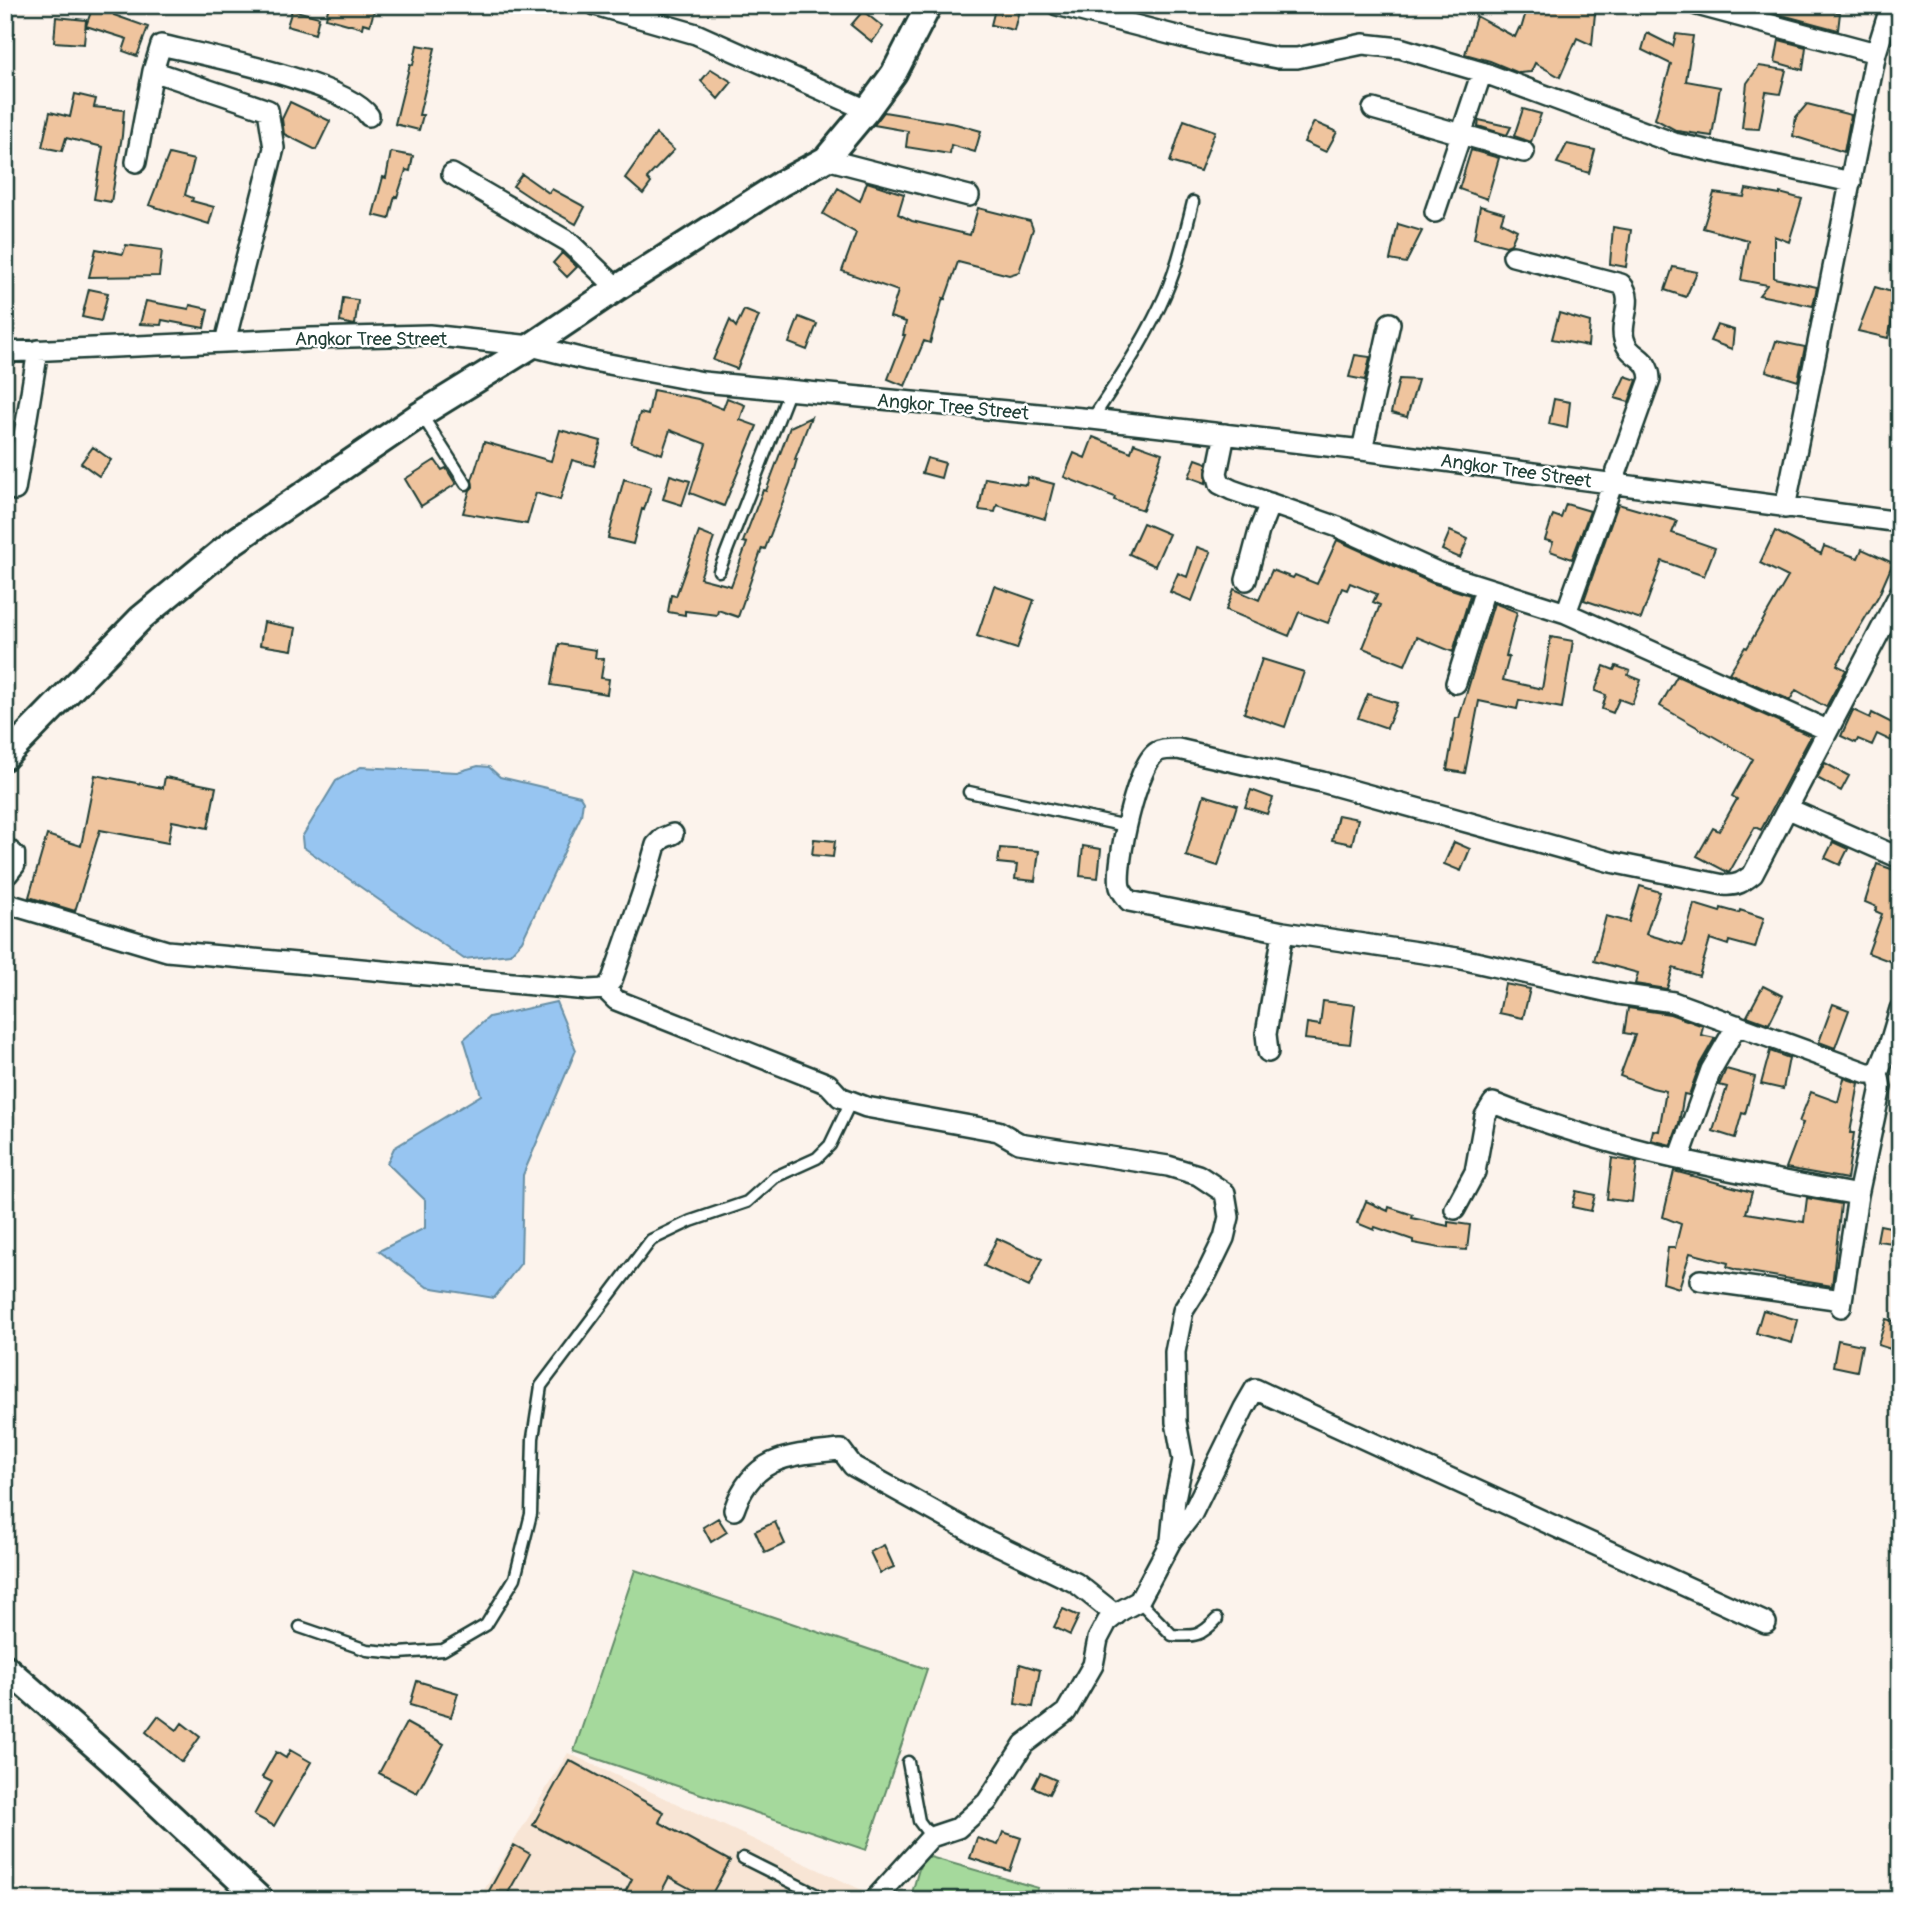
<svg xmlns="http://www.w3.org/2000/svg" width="1905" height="1905" font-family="Pangolin,sans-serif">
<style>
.built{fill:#f8e5d5}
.green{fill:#a5d99c;stroke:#628b68;stroke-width:2}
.water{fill:#97c5f1;stroke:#678fa5;stroke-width:2}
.building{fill:#efc49e;stroke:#1f3d34;stroke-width:2}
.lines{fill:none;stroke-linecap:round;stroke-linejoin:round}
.service-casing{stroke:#1f3d34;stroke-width:15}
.minor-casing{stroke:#1f3d34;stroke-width:24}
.tertiary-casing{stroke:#1f3d34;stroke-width:30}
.service{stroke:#fff;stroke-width:10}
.minor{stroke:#fff;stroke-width:19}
.tertiary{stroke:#fff;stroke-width:24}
.labels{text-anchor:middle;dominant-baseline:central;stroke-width:5;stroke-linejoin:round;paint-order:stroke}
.street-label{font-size:19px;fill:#1f3d34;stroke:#fff}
</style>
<rect width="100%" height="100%" fill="#fcf3ec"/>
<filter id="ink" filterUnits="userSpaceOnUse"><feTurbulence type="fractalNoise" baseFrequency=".0143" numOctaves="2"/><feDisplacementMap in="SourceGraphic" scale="14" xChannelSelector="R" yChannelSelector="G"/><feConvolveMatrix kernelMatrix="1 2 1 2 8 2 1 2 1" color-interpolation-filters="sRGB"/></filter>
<g filter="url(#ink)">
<path class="built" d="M568 1753 862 1890 857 1900H478Z"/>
<path class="green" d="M635 1570 927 1669 866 1850 574 1751Z
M923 1855 1038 1888 1034 1900H910Z"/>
<path class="water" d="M478 766 489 767 500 777 580 796 583 801 581 816 522 941 510 954 464 959 303 847 302 837 336 781 361 767 457 772Z
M556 1002 576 1050 523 1175 521 1263 494 1298 427 1287 379 1251 425 1228V1200L387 1163 394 1148 481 1095 464 1039 489 1017Z"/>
<path class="building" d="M100 5H117L114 15 148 27 137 56 123 51 127 39 86 26 92 9 98 11Z
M329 5H353L374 11 370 25 363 23 362 28 326 18Z
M996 5 1019 10 1014 30 991 25Z
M1528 5H1577L1595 13 1592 45 1577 38 1560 77 1535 63 1531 72 1519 73 1490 61 1465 54 1476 16 1515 37 1519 28 1521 29Z
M1767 5H1810L1840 13 1838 30 1767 11Z
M292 10 319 17 315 34 287 26Z
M863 11 883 27 872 42 851 25Z
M56 17 86 20 84 44 54 42Z
M1647 33 1673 46 1676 34 1693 36 1686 81 1720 87 1712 136 1677 131 1655 119 1671 64 1642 50Z
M1779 40 1806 47 1803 70 1775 62Z
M417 45 435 48 419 115H423L419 130 395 124 410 64 413 65Z
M1759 66 1786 70 1780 94 1766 92 1759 129 1742 128 1747 83Z
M711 69 732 82 718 99 701 81Z
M75 94 96 99 94 107 124 110 122 136 111 202 94 199 103 147 66 138 62 151 42 147 50 112 70 117Z
M290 102 330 121 316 150 284 134 282 119Z
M1807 104 1851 115 1844 152 1793 136 1796 117Z
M1523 109 1541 114 1531 142 1514 136Z
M884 112 956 124 981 131 975 152 951 145 950 154 906 147 908 131 874 125Z
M1184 120 1215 131 1200 171 1170 162Z
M1479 120 1511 127 1507 135 1478 126Z
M1314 122 1337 132 1326 152 1304 142Z
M656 134 674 150 647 178 651 183 643 194 625 178Z
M1567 144 1595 150 1589 173 1557 163Z
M1471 150 1499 158 1487 199 1459 189Z
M391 152 413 156 410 171 406 170 397 197 395 196 389 219 373 215 383 177 386 178Z
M169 154 194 160 185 195 193 198 192 201 214 207 209 224 149 205Z
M522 174 549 193 552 189 585 207 576 224 537 202 513 186Z
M867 182 904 194 898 214 912 221 970 235 978 208 1030 221 1033 229 1019 272 1009 275 958 262 945 299 943 298 930 343 924 341 905 386 888 379 905 335H903L906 322 890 317 898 291 842 271 856 233 823 214 838 188 860 201Z
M1746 189 1780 195V193L1802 199 1789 242 1774 236V278L1817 287 1813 306 1759 295 1767 285 1741 280 1748 240 1703 228 1714 193 1744 197Z
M1480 206 1504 213 1501 222 1517 230 1511 244 1506 246 1474 238Z
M1398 224 1422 231 1406 263 1390 260Z
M1613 227 1631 230 1626 267 1610 264Z
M126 245 162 250 159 276 89 277 96 249 123 254Z
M562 253 577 267 567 277 553 263Z
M1673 267 1697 272 1686 297 1665 290Z
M1875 287 1898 294 1888 338 1858 331Z
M89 289 108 293 101 321 82 317Z
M343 298 358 300 355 325 340 322Z
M146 301 189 309 190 305 208 309 204 328 162 320 161 325 140 324Z
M744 310 759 316 737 369 713 360 730 320 736 327Z
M1559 313 1590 322 1588 346 1552 339Z
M799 317 817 324 807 350 789 343Z
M1717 325 1734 330 1732 349 1710 341Z
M1776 341 1805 347 1798 381 1766 371Z
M1355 355 1370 357 1365 380 1349 377Z
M1625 376 1637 380 1629 402 1615 398Z
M1399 379 1418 380 1407 417 1391 413Z
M653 390 698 399 723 409 727 398 745 405 740 420 757 426 724 506 690 493 706 444 670 430 662 454 631 443 640 413 648 415Z
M1554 399 1570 402 1567 428 1549 424Z
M811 417 795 459H797L790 483 765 549 762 548 738 617 718 610 717 615 685 611V615L668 612 671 595 676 596 699 532 714 538 700 578 731 586 747 543 743 542 763 490 766 491 790 427Z
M560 430 601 441 594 466 572 460 560 500 536 493 527 524 463 513 470 490 473 487 472 480 484 442 551 461Z
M1093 437 1131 452 1134 443 1162 453 1143 510 1114 500 1115 497 1064 477 1074 453 1085 458Z
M93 447 111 460 99 476 81 463Z
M927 458 945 463 941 478 922 473Z
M1196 459 1207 463 1206 483 1189 477Z
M435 460 442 470 446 468 456 484 421 506 405 479Z
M670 475 690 481 682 505 663 499Z
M1028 477 1054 484 1045 519 997 505 995 512 979 510 985 478 1026 485Z
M624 479 651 487 644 510 642 509 633 544 608 538Z
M1566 504 1590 511 1572 559 1550 551 1553 542 1545 540 1553 515 1561 518Z
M1618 504 1677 521 1672 533 1715 548 1704 576 1662 561 1641 619 1584 600Z
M1143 523 1169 534 1155 566 1129 554Z
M1450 531 1468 539 1460 558 1442 550Z
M1775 531 1821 554 1824 546 1858 558 1862 549 1893 563 1879 595 1837 665 1846 670 1826 707 1796 690 1790 700 1729 673 1745 647 1747 648 1788 577 1760 563Z
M1337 540 1432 583 1470 595 1453 652 1417 637 1405 665 1363 648 1380 605 1373 602 1377 594 1350 583 1347 590 1342 588 1328 623 1299 612 1289 636 1226 610 1234 589 1259 600 1272 570 1293 578 1295 575 1317 584Z
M1197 547 1211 552 1192 601 1170 592 1178 573 1187 577Z
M994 586 1034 600 1017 649 977 636Z
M1494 603 1517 612 1506 656 1509 657 1503 680 1542 689 1551 637 1573 641 1562 708 1519 700 1517 709 1479 701 1465 773 1447 770 1456 718H1459Z
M264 622 296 628 292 650 260 645Z
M559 644 596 650 595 658 604 659 601 678 609 679 607 694 551 685Z
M1262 659 1304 672 1285 727 1244 713Z
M1604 666 1614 670 1616 666 1630 671 1628 675 1641 680 1632 704 1619 699 1613 713 1602 709 1606 695 1595 691Z
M1677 676 1811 736 1761 830 1755 827 1729 873 1697 856 1713 828 1719 831 1737 799 1732 796 1753 759 1660 706Z
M1368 694 1397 703 1387 728 1358 718Z
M1853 710 1870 718 1872 713 1900 727V745L1877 734 1872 745 1858 739 1856 743 1841 736Z
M1825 763 1849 776 1841 791 1817 778Z
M95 775 163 788 165 777 216 787 208 828 172 821 168 843 100 830 75 911 29 897 47 835 81 846Z
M1251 790 1273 798 1267 814 1245 807Z
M1204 795 1237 805 1218 866 1186 856Z
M1338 815 1358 819 1352 844 1332 840Z
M814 839 835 841 833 857 812 855Z
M1454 842 1470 849 1461 871 1444 864Z
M1833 842 1848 849 1840 865 1825 858Z
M1083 846 1101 849 1098 878 1080 876Z
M1000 848 1039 851 1035 881 1015 879 1017 865 998 863Z
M1877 864 1900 872V965L1868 953 1882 914 1875 911 1877 907 1865 902Z
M1640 886 1660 892 1646 934 1683 945 1694 904 1720 912 1721 908 1739 913 1740 910 1764 918 1755 948 1729 941 1728 945 1710 939 1699 976 1673 968 1667 989 1635 984 1638 973 1594 961 1606 916 1629 922Z
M1505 984 1530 989 1523 1018 1499 1013Z
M1763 986 1783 996 1769 1024 1747 1016Z
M1323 1001 1355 1005 1350 1044 1305 1039 1307 1023 1320 1025Z
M1833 1004 1849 1010 1835 1048 1819 1042Z
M1628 1008 1670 1014 1703 1026 1701 1035 1715 1038 1700 1064 1689 1095 1684 1094 1679 1123 1671 1145 1651 1140 1653 1130 1659 1131 1666 1091 1652 1088 1620 1076 1635 1035 1624 1033Z
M1770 1051 1789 1058 1783 1089 1761 1084Z
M1726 1069 1755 1077 1745 1114 1742 1113 1735 1138 1713 1131 1727 1087 1719 1085Z
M1844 1078 1859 1083 1850 1133H1854L1847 1179 1786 1168 1803 1123 1799 1122 1811 1092 1838 1102Z
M1612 1158 1637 1162 1632 1202 1607 1199Z
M1674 1171 1752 1192 1746 1213 1804 1222 1807 1198 1841 1204 1832 1286 1737 1270 1727 1267 1728 1263 1690 1253 1679 1288 1663 1283 1668 1248H1675L1681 1224 1663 1217Z
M1576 1191 1595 1195 1591 1211 1572 1207Z
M1366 1201 1388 1211 1389 1207 1413 1215 1412 1218 1448 1226V1222L1470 1225 1467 1250 1440 1248 1413 1243V1240L1375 1227 1374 1230 1357 1223Z
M1880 1225 1895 1228 1892 1243 1877 1241Z
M997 1238 1042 1259 1029 1287 984 1266Z
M1763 1310 1798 1320 1792 1343 1756 1333Z
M1886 1319 1900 1323V1352L1878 1345Z
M1838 1340 1862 1345 1857 1371 1833 1366Z
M718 1518 727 1532 711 1542 703 1527Z
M775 1522 785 1544 765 1553 755 1531Z
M884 1545 894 1567 880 1573 870 1552Z
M1063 1609 1079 1616 1070 1635 1054 1627Z
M1020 1664 1040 1670 1033 1707 1015 1704Z
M417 1681 458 1693 451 1717 410 1705Z
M158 1716 177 1730 182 1723 200 1737 182 1762 146 1732Z
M406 1723 444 1744 417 1793 379 1773Z
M290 1750 311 1762 274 1826 254 1815 272 1782 262 1777 276 1752 286 1758Z
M569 1760 664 1812 659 1822 730 1861 709 1899 669 1877 657 1900H621L632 1879 533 1825Z
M1040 1773 1056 1780 1049 1794 1033 1787Z
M1003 1832 1021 1838 1010 1871 970 1858 977 1838 998 1845Z
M514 1845 530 1854 504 1900H484Z"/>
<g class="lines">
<defs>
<path id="service" d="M421 414 466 484
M1092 419C1117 382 1141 346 1160 306 1176 273 1184 238 1193 202
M719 571 789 392
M969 792 1126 826
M5 844H9L19 853V867L11 877 5 878
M1139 1601 1172 1635C1195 1637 1201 1636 1217 1619
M300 1627 367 1650 399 1653 443 1650 486 1625 515 1578 531 1514 533 1438 541 1386 651 1240 691 1221 747 1202 775 1177 817 1158 830 1145 851 1101
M908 1762 919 1821 931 1837
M743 1858 827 1900"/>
<path id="minor" d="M595 5 696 34 867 110
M1057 5 1216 46 1277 58H1297L1363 44 1400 48 1482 72 1674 143 1851 182
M1697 5 1876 53
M153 71 268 110 274 148 225 342
M1373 109 1524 152
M826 159 969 196
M136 162 153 71 161 45C203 55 348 83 369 116
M452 174 569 242 617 288
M1435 212 1482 72
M1513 256 1621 284C1636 300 1619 321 1624 339 1629 359 1649 355 1650 379L1566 613
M5 352 311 338 429 335 531 346 588 360 703 382 1092 419 1362 450 1900 522
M1225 434 1217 473 1220 484 1232 490 1338 527 1437 572 1566 613 1827 730
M1362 450 1390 323
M15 490 38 350
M1785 508 1876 53 1891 5
M1246 580 1259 531 1270 503
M1456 683 1485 589
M1789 809 1900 858
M5 903 167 951 588 990 605 989 612 980 642 894 656 845 663 838 673 834
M605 989 616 1000 828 1084 840 1097 866 1107 998 1131 1019 1143 1168 1166 1198 1175 1225 1193 1229 1217 1224 1238 1207 1273 1183 1311 1175 1352 1176 1422 1183 1460 1175 1499 1171 1540
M1268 1052 1266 1034 1283 932
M1878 1073H1867L1673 1002 1618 994 1457 958 1283 932 1129 901C1126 897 1121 891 1120 887 1115 865 1137 763 1157 752 1162 749 1172 749 1178 749L1322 782 1611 862 1724 885C1737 886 1743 882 1753 874L1900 593
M1679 1159 1711 1070 1737 1025
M1455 1209 1475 1172 1485 1116 1493 1103C1610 1150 1735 1172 1858 1195
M1700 1280 1842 1300
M1841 1307 1858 1195 1881 1087 1878 1073 1889 1046 1900 1009
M734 1510C753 1455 790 1455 841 1450L853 1466 979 1536 1076 1583 1116 1615
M874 1900 931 1837 958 1828 987 1802 1024 1744 1066 1712 1093 1665 1098 1639 1107 1622 1122 1610 1139 1601 1171 1541 1192 1514 1244 1408 1255 1389 1766 1623"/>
<path id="tertiary" d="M5 757 141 618 232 543 421 414 531 346 617 288 782 183 826 159 867 110 894 73 929 5
M5 1667 111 1760 261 1900"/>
</defs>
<use href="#service" class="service-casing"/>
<use href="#minor" class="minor-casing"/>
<use href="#tertiary" class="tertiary-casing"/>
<use href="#service" class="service"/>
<use href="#minor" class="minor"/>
<use href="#tertiary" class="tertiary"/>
</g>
</g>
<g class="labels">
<g class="street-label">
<text x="371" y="339">Angkor Tree Street</text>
<text transform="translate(953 407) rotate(5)">Angkor Tree Street</text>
<text transform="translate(1516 471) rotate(8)">Angkor Tree Street</text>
</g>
</g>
<rect width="1905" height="1905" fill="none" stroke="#fff" stroke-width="28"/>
<rect x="14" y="14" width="1877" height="1877" fill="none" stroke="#1f3d34" stroke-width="2.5" filter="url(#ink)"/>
</svg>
